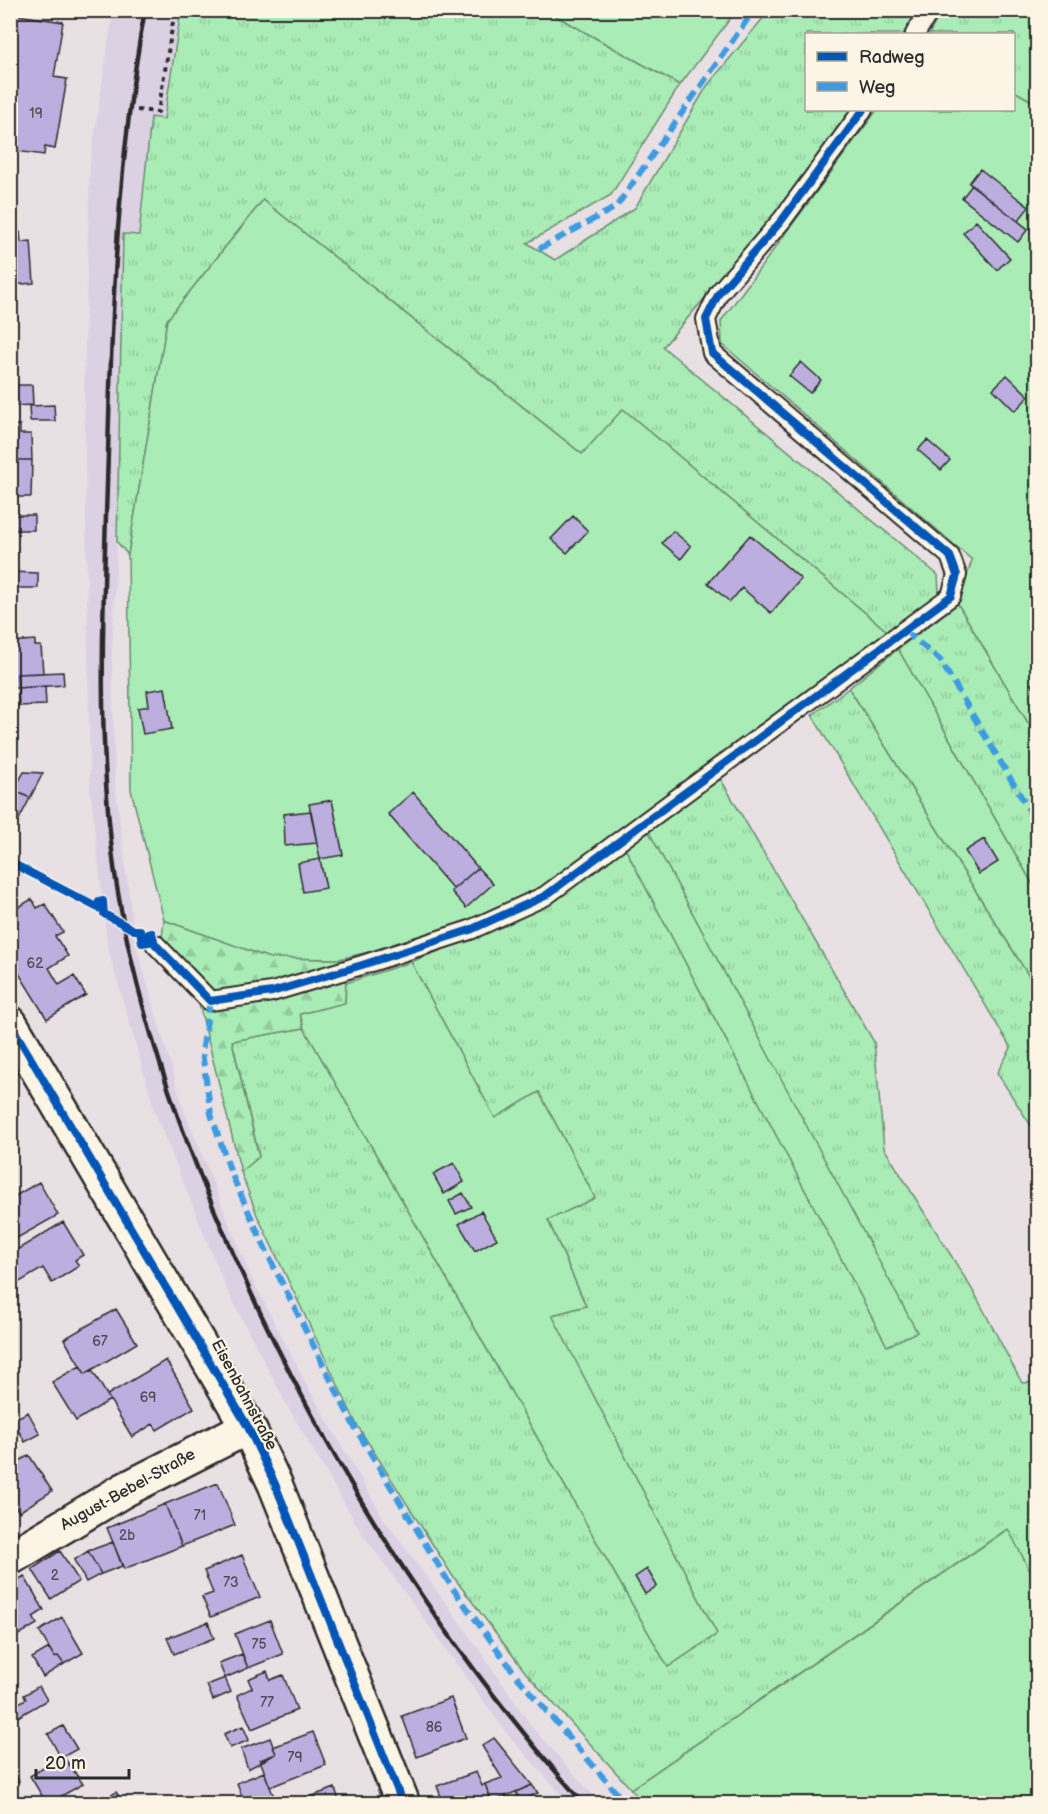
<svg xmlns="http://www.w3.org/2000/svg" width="1048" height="1814" font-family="'Balsamiq Sans',sans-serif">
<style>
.built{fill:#dcd1e3}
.grass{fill:url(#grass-tufts);stroke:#6a8c70;stroke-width:1.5}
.forest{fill:url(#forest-firs);stroke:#6a8c70;stroke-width:1.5}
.green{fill:#a9ecb6;stroke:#6a8c70;stroke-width:1.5}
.building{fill:#bcafe0;stroke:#2b2b2b;stroke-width:1.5}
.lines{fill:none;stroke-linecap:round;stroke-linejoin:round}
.service-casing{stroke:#2b2b2b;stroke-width:22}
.minor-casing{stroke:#2b2b2b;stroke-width:38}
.secondary-casing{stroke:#2b2b2b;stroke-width:38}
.path{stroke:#2b2b2b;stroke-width:4;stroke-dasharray:4.5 4.5;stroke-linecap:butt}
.service{stroke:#fcf5e5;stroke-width:18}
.minor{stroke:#fcf5e5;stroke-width:33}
.secondary{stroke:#fcf5e5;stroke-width:33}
.rail{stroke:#2b2b2b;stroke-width:4.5}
.quiet{stroke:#3d9ce1;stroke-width:6;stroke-dasharray:12 6;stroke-linecap:butt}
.cycleway-casing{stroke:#fcf5e5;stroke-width:11}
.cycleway{stroke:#0057b8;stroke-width:8}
.labels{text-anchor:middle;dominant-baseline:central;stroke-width:4.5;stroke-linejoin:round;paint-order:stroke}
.number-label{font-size:14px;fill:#4f4c58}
.street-label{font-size:16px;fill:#2b2b2b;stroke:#fcf5e5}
</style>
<defs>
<pattern id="grass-tufts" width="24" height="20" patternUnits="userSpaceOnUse" patternTransform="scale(1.5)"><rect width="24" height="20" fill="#a9ecb6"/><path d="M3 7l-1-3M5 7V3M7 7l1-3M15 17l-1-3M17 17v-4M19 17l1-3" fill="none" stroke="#92cb9d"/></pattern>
<pattern id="forest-firs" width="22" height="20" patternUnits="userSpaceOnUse" patternTransform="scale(1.5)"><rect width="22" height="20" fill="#a9ecb6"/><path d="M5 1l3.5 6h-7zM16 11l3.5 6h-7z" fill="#92cb9d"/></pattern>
</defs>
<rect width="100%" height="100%" fill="#e9e0e4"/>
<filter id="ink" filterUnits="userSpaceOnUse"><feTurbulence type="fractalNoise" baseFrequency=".0167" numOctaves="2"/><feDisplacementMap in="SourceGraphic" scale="12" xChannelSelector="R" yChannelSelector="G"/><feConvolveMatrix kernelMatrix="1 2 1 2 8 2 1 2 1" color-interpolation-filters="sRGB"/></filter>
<g filter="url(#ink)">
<path class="built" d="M113 11H181L164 119 151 118 139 235 123 234 117 542 112 654 115 784 135 942 183 1107 249 1273 308 1387 384 1519 462 1625 532 1727 600 1803H569L508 1735 361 1532 285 1402 225 1286 156 1115 108 949 90 788 84 382 90 164Z"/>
<path class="grass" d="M181 11H547L680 85 611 195 527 243 555 260 635 208 707 86 769 11H918L903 34H806V110H850L778 212 663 347 938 575 939 593 888 632 624 410 582 454 263 200 167 320 128 555 117 542 123 234 139 235 151 117 164 119Z
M942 11H1037V104L1014 91V34H929Z
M958 604 1037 738V892L898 649Z
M849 688 1037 989V1135L997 1073 1011 1048 812 715Z
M720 778 874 1042 884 1148 975 1294 1022 1383 1037 1382V1584L1007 1529 631 1789 526 1673 452 1575 357 1425 257 1215 241 1172 259 1156 232 1041 304 1028 668 1667 717 1634 551 1315 586 1306 548 1220 595 1198 539 1092 495 1119 411 962 474 937 625 848 887 1345 916 1332 649 832Z"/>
<path class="forest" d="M164 920 270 958 339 959 346 983 345 1003 300 1014 304 1028 232 1041 259 1157 241 1172 197 996 161 946Z"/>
<path class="green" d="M547 11H736L680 85Z
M1014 91 1037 104V738L958 604 972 560 722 344 721 321 877 110H1014Z
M263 200 582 454 623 409 888 632 539 888 466 921 373 951 339 959 270 958 164 920 131 790 128 555 167 320Z
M898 649 1037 892V989L849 688Z
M649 832 917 1332 887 1346 625 848Z
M411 962 495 1118 539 1092 595 1198 548 1220 586 1306 552 1315 717 1634 668 1667 304 1028 300 1014 345 1003 346 983Z
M1008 1529 1037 1584V1803L644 1804 631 1789Z"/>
<path class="building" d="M11 14 63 22 54 77 67 79 55 149 45 147 44 155 10 150Z
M980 169 1029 207 1018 221 969 183Z
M972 185 1028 229 1018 242 962 198Z
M976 221 1010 258 997 270 963 233Z
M20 232 21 242 31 241 34 283 10 285V233Z
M10 285 15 335H10Z
M801 362 821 380 810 393 789 376Z
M1007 375 1029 396 1015 411 993 389Z
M10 385H32L33 405 10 406Z
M54 405 55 421H30L29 406Z
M10 425H20V434H31L32 460H10Z
M927 440 950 460 941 470 918 450Z
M10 460H32L31 497H10Z
M10 515H34V530H10Z
M573 516 588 531 567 553 551 539Z
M673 531 691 546 681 559 662 543Z
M750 535 801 579 771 613 742 588 730 602 708 583Z
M10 572 38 573V588H10Z
M35 640V646H41L43 673 17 674 18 688H10V642Z
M63 672 64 685 18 688 17 674Z
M1038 680V694L1031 684Z
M45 686 46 705 19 706 18 688Z
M165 688 172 729 143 734 138 708 149 706 147 691Z
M24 772 43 773 30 798 14 790Z
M14 790 30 798 11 835 10 798Z
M413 792 478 868 453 889 388 814Z
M332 800 343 855 320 859 309 804Z
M311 811 317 843 285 846 284 814Z
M984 839 998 862 979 874 965 851Z
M320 859 326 888 303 892 298 863Z
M478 868 493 884 466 908 451 891Z
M32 899 37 908 45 904 63 932 55 936 68 956 49 968 59 985 74 976 86 995 47 1019 10 959V912Z
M454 1163 464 1182 444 1194 433 1174Z
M39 1182 58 1215 10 1242V1199Z
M463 1193 471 1207 456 1214 449 1201Z
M481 1211 497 1239 475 1251 459 1224Z
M63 1222 83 1255 75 1260 79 1266 52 1283 43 1268 18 1283 10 1269V1254Z
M10 1269 18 1283 10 1287Z
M116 1309 137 1343 85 1374 64 1339Z
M166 1360 194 1408 157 1430 153 1424 132 1437 107 1395Z
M80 1366 85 1374 92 1370 110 1400 76 1421 52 1382Z
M28 1412 40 1434 25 1442 13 1420Z
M29 1455 52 1491 19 1512 10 1498V1467Z
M218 1483 235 1525 182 1546 165 1504Z
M165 1504 182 1546 124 1569 107 1528Z
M113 1542 122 1566 101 1574 88 1551Z
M60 1551 79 1581 51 1599 32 1569Z
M88 1551 101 1574 86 1582 74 1560Z
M242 1555 260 1597 211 1617 202 1597 213 1593 204 1571Z
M647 1569 657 1586 645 1594 635 1577Z
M24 1576 44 1610 33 1617 37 1624 10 1640V1585Z
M62 1617 83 1653 64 1664 58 1656 55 1658 39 1631Z
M270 1620 283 1654 248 1668 235 1634Z
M208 1622 214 1638 174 1654 167 1638Z
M49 1648 55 1658 58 1656 64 1664 43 1677 32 1658Z
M242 1654 248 1668 225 1678 219 1663Z
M267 1671 270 1680 283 1675 297 1710 252 1729 237 1695 252 1688 248 1679Z
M225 1678 231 1692 213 1700 207 1685Z
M39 1686 47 1700 16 1718 10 1708 26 1699 24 1695Z
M451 1698 466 1738 417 1757 402 1716Z
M63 1726 77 1749 61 1758 48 1734Z
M243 1726 249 1740 230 1748 224 1734Z
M313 1732 326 1765 270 1787 260 1760 276 1754 273 1747Z
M270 1738 276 1754 248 1769 241 1749Z
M494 1738 532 1785 492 1802 485 1784 502 1778 482 1746Z
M63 1756 83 1784 47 1804 30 1776Z
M10 1767 19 1781 10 1786Z
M264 1772 277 1804H245L237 1783Z
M476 1772 482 1786 485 1784 492 1804H440L443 1802 437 1786Z
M532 1785 538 1793 520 1801 516 1792Z
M335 1788 340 1804H299L298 1801Z
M116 1792 124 1804H98Z
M18 1796 23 1804H10V1800Z"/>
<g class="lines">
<defs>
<path id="service" d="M915 34 930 10
M155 944 210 1001 272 992 362 965 470 930 545 896 951 596 957 575 950 556 712 353 706 319 719 293 782 220 863 110"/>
<path id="minor" d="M10 1558 124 1490 248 1427"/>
<path id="secondary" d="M10 1023 248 1427 275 1484 403 1804"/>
</defs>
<use href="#service" class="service-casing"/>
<use href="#minor" class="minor-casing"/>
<use href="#secondary" class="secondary-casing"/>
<path class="path" d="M137 110 158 112 175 10
M90 903 100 909 99 902 103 901 104 914 136 930"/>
<use href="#service" class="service"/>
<use href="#minor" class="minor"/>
<use href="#secondary" class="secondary"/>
<path class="rail" d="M145 10C118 157 112 304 108 452 104 590 96 730 114 867 132 994 174 1118 225 1235 314 1441 434 1636 584 1804"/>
<path class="quiet" d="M539 249 616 207 754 10
M905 631 940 660 1038 825
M210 1001 202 1052 211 1114 231 1173 271 1261 354 1426 451 1586 519 1679 626 1804"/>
<defs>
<path id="cycleway" d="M10 862 100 909 99 902 103 901 104 914 134 930H140L142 943 149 942 148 934 152 933 155 944 210 1001 272 992 362 965 470 930 545 896 951 596 957 575 950 556 712 353 706 319 719 293 782 220 863 110
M10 1023 248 1427 275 1484 403 1804"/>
</defs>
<use href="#cycleway" class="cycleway-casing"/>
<use href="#cycleway" class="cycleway"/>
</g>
</g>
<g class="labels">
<g class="number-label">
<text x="36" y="113">19</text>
<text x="35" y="963">62</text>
<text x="100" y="1341">67</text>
<text x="148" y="1397">69</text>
<text x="200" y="1515">71</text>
<text x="127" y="1535">2b</text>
<text x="55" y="1575">2</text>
<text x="231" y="1582">73</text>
<text x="259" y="1644">75</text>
<text x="267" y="1702">77</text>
<text x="434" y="1727">86</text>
<text x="295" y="1757">79</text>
</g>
<g class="street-label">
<text transform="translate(244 1395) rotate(62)">Eisenbahnstraße</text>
<text transform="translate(128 1490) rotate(-29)">August-Bebel-Straße</text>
</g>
</g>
<rect width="1048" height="1814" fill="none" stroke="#fcf5e5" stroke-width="36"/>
<rect x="18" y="18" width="1012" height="1778" fill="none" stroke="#2b2b2b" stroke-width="2" filter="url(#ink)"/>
<rect x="805" y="33" width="210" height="78" fill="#fcf5e5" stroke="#a8a49b" stroke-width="1.5"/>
<rect x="817" y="52" width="30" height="9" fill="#0057b8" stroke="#a8a49b" stroke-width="1.5"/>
<text x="859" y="63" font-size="18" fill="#2b2b2b">Radweg</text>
<rect x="817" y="82" width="30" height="9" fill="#3d9ce1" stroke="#a8a49b" stroke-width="1.5"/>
<text x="859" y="93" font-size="18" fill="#2b2b2b">Weg</text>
<path d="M36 1769v9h93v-9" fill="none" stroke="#2b2b2b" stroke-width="3"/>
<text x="45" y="1769" font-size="18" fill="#2b2b2b" stroke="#fcf5e5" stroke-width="4.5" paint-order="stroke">20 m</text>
</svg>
